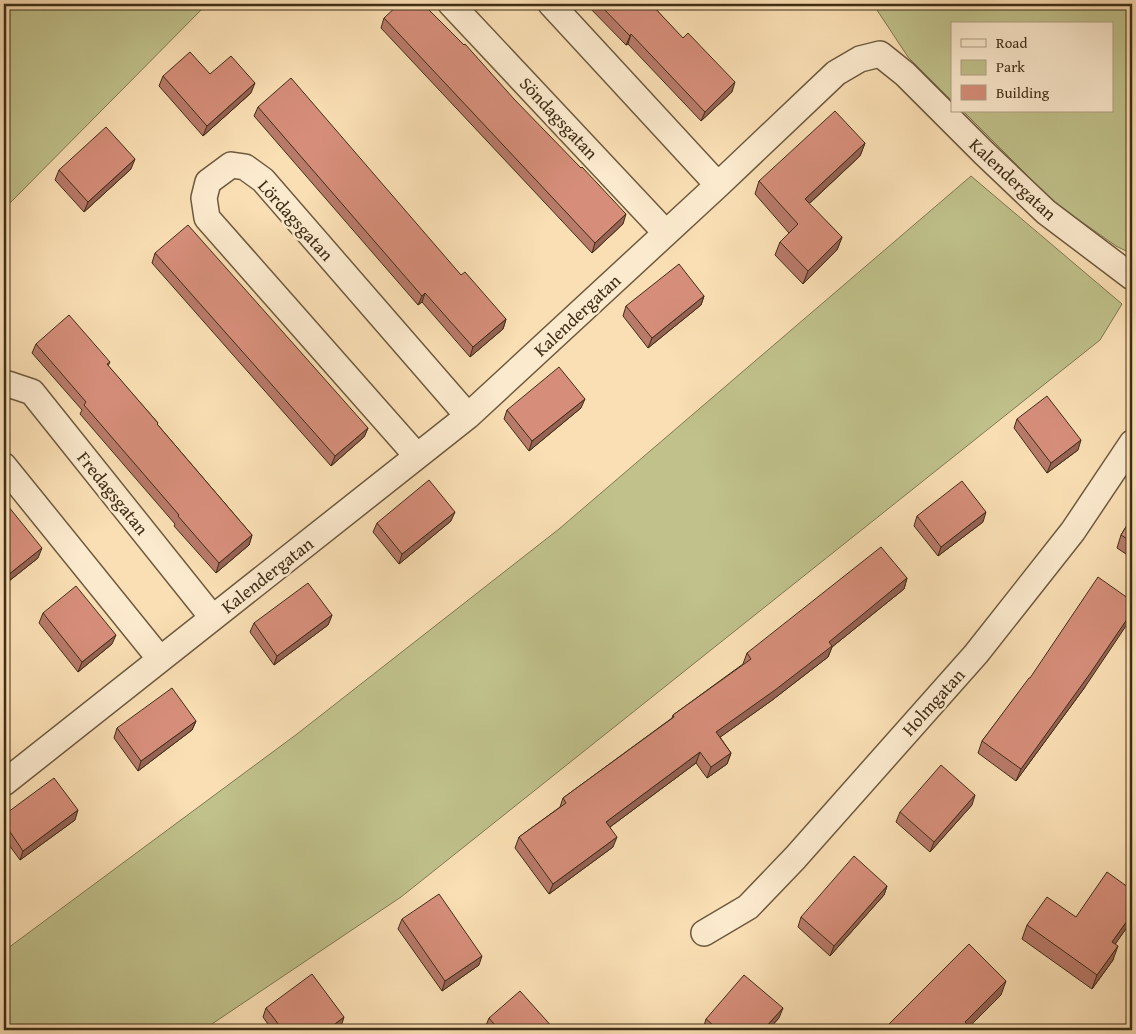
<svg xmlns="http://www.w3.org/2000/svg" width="1136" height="1034" font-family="'Gentium Book Plus',serif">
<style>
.green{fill:#c0c18b;stroke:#807851}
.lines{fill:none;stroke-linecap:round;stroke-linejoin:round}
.street-casing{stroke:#6e5a3e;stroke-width:28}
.street{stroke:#fceace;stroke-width:25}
.wall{fill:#b87a69;stroke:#3f2e17}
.shaded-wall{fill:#966355;stroke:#3f2e17}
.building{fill:#d68e7a;stroke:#3f2e17}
.labels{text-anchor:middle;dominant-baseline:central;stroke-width:5;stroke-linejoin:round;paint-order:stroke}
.street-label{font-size:18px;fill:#3f2e17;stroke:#fceace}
</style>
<rect width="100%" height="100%" fill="#fadfb4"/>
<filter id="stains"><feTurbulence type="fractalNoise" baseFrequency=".004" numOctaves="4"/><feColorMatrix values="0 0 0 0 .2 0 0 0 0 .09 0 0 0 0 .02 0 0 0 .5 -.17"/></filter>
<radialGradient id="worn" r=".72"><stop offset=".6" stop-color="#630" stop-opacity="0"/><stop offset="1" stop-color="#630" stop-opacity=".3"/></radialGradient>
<path class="green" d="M4 4H207L4 209Z
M873 4H1132V254L1116 246 1055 203 963 111H1112V24H952V101L908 57Z
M971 176 1122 304 1100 340 401 897 203 1030H4V951L297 734 559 529Z"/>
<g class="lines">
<defs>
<path id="street" d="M451 4 666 233
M551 4 718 185
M4 387 8 384 32 392 212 617
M417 456 207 218 204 198 208 182 231 165 245 167 263 180 468 416
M4 466 160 659
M4 783 468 416 718 185 836 73 860 59 880 54 905 74 984 153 1046 212 1132 277
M704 933 748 907 795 858 976 654 1073 531 1132 443"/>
</defs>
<use href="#street" class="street-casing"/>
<use href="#street" class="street"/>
</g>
<path class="wall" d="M586 4H651L732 92 701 121 628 44 626 45Z
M384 18 623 224 592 253 381 28Z
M210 74 251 93 203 136 159 86 163 76Z
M258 107 461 275 506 319 503 329 470 357 422 302 418 305 254 116Z
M865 143 860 156 809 204 842 237 837 250 803 284 775 255 780 242 789 233 755 194 759 181Z
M131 169 84 212 55 180 59 170Z
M155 253 368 428 364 437 331 466 152 263Z
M704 296 701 305 648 348 623 316 626 306Z
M36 344 110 362 108 366 158 423 157 424 252 535 249 545 216 573 174 526 175 524 80 414 82 410 32 353Z
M581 408 529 451 504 419 507 410Z
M1017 419 1078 450 1047 473 1014 428Z
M4 501 38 558 4 585Z
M917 516 983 522 938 556 914 526Z
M1132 517V558L1117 548 1121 535Z
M451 521 399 564 373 532 377 523Z
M907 578 904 589 832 647 828 657 771 701 720 737 731 753 727 764 707 778 696 763 610 827 613 847 549 894 515 848 519 837 560 807 563 798 672 718 673 715 743 664 747 653Z
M43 613 112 644 78 672 39 623Z
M332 615 328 625 274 665 250 632 254 623Z
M1030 678 1085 687 1016 781 978 753 982 741Z
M196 721 192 730 138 771 114 738 117 728Z
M972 805 930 852 896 822 900 812Z
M4 815 75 820 20 860 4 838Z
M887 886 884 895 830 956 798 927 801 917Z
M1076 917 1132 920 1115 944 1113 960 1092 989 1022 939 1027 925Z
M402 919 479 965 442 991 398 929Z
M266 1008 341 1027 337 1030H272L263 1017Z
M489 1018 555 1030H488L485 1028Z
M779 1018 768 1030H705L703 1029 706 1019Z"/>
<path class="shaded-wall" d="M631 34 628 44 626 45 630 36Z
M735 82 732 92 701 121 705 112Z
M255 83 251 93 203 136 207 126Z
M865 143 860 156 800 212 805 199Z
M135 159 131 169 84 212 88 202Z
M626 214 623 224 592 253 595 243Z
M842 237 837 250 803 284 808 271Z
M425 293 422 302 418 305 422 296Z
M704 296 701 305 648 348 652 338Z
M506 319 503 329 470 357 473 347Z
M585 399 581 408 529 451 532 441Z
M368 428 364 437 331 466 335 456Z
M1081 440 1078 450 1047 473 1051 463Z
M455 512 451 521 399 564 402 554Z
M986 512 983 522 938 556 941 547Z
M252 535 249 545 216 573 219 563Z
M42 548 38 558 4 585 8 575Z
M907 578 904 589 832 647 828 657 771 701 712 743 716 732Z
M1132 612V617L1085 687 1016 781 1021 769Z
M332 615 328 625 274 665 277 656Z
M116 635 112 644 78 672 82 662Z
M196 721 192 730 138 771 141 761Z
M700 752 696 763 602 833 606 822Z
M731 753 727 764 707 778 711 767Z
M975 795 972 805 930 852 934 842Z
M78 810 75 820 20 860 23 851Z
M617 837 613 847 549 894 553 884Z
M887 886 884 895 830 956 834 946Z
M1132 914V920L1107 956 1112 942Z
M1118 946 1113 960 1092 989 1097 975Z
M482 956 479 965 442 991 445 981Z
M1006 981 1001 995 966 1030 965 1022Z
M783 1008 779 1018 768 1030H763Z
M344 1017 341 1027 337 1030H327Z"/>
<path class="building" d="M399 4H423L464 45 465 44 514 99 581 168 582 167 626 214 595 243 384 18Z
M599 4H651L683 38 688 33 735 82 705 112 631 34 630 36Z
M190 52 210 74 231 56 255 83 207 126 163 76Z
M291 78 461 275 465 272 506 319 473 347 425 293 422 296 258 107Z
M835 111 865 143 805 199 842 237 808 271 780 242 798 224 759 181Z
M106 127 135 159 88 202 59 170Z
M188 225 368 428 335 456 155 253Z
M679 264 704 296 652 338 626 306Z
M69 315 110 362 107 364 158 423 157 424 252 535 219 563 178 516 179 515 84 405 86 402 36 344Z
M559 367 585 399 532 441 507 410Z
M1047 396 1081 440 1051 463 1017 419Z
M429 480 455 512 402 554 377 523Z
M962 481 986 512 941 547 917 516Z
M4 501 42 548 8 575 4 570Z
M1132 517V542L1121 535Z
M881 547 907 578 829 642 832 646 775 690 716 732 731 753 711 767 700 752 606 822 617 837 553 884 519 837 566 803 563 798 674 717 673 715 751 659 747 653Z
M1098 577 1132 601V612L1089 675 1021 769 982 741 1029 678H1030Z
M308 583 332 615 277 656 254 623Z
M76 586 116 635 82 662 43 613Z
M172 688 196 721 141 761 117 728Z
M941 765 975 795 934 842 900 812Z
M54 778 78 810 23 851 4 823V815Z
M854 856 887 886 834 946 801 917Z
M1107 872 1132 890V914L1112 942 1118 946 1097 975 1027 925 1047 897 1076 917Z
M439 894 482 956 445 981 402 919Z
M969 944 1006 981 965 1022 973 1030H886L884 1029Z
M312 974 344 1017 327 1030H283L266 1008Z
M744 975 783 1008 763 1030H719L706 1019Z
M520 991 555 1030H499L489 1018Z"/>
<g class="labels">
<g class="street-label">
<text transform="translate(559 118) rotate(47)">Söndagsgatan</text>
<text transform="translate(1013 179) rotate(43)">Kalendergatan</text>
<text transform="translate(296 220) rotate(48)">Lördagsgatan</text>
<text transform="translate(577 315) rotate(-43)">Kalendergatan</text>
<text transform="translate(113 493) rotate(51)">Fredagsgatan</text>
<text transform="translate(267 575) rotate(-38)">Kalendergatan</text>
<text transform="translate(933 702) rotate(-48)">Holmgatan</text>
</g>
</g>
<rect width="1136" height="1034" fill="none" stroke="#fadfb4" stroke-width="20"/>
<rect x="5" y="5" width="1126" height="1024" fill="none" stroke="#3f2e17" stroke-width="2.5"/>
<rect x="10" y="10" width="1116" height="1014" fill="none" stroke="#3f2e17"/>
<rect x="951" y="22" width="162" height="90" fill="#fceace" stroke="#b09f85"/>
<rect x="961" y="39" width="25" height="8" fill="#fceace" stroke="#b09f85"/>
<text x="996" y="48" font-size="15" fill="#3f2e17">Road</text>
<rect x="961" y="60" width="25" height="15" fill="#c0c18b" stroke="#b09f85"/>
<text x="996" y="72" font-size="15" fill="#3f2e17">Park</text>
<rect x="961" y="85" width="25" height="15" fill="#d68e7a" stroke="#b09f85"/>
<text x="996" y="98" font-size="15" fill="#3f2e17">Building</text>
<rect width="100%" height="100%" filter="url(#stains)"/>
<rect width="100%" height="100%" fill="url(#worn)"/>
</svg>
